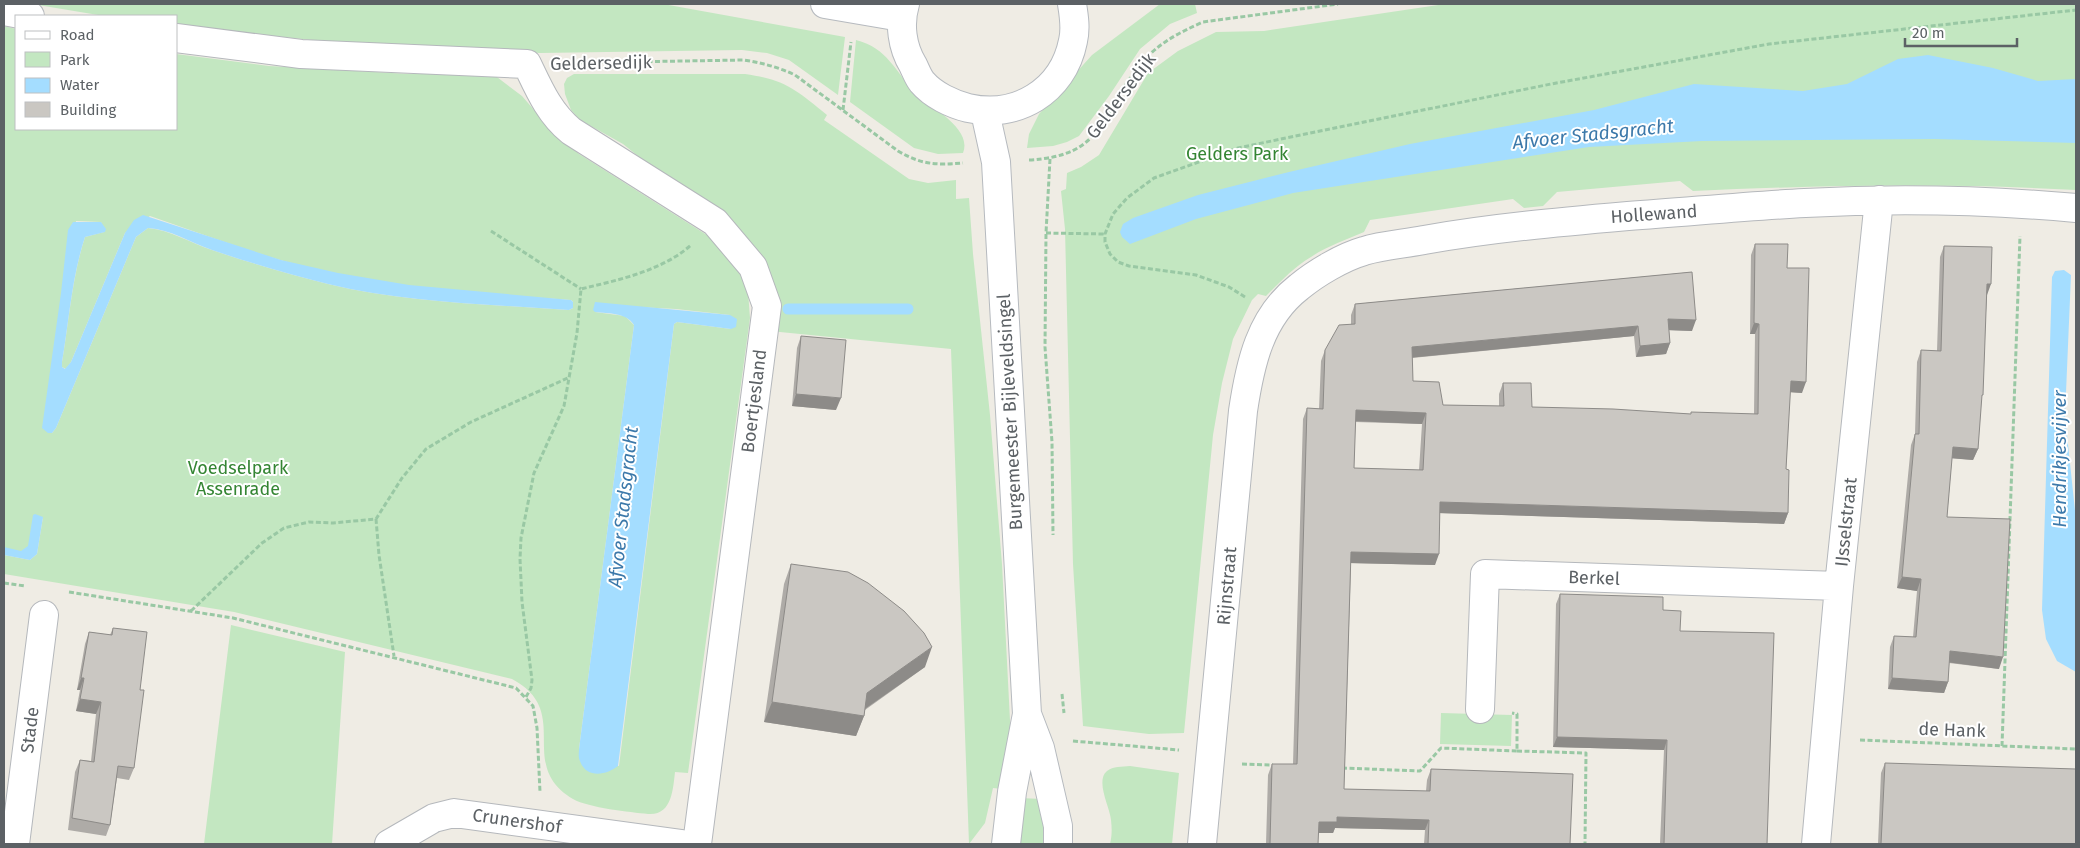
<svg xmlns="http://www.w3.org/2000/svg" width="2080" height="848" font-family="'Fira Sans',sans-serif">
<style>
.green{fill:#c3e7c1;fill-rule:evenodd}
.water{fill:#a4ddff}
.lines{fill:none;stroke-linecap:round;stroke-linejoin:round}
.stream{stroke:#a4ddff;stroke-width:11}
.minor-casing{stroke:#b5b8bc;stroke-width:30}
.secondary-casing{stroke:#b6babf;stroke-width:30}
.path{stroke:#99c8a4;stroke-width:3;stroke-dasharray:5 2.5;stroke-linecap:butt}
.minor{stroke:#fff;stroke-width:28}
.secondary{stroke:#fff;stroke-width:28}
.wall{fill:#aeaba7;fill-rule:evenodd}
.shaded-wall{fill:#8d8b88}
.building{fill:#cac7c2;stroke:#8d8b88;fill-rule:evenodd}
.labels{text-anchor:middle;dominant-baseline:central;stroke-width:4;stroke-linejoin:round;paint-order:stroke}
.street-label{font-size:18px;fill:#5c6165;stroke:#fff}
.park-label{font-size:18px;fill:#348533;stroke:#fff}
.water-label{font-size:19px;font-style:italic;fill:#3c79aa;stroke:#fff}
</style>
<rect width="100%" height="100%" fill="#efece4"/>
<path class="green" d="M32 4H663L845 37 838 95 789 60 767 53 742 50 540 53 312 40 176 26V16H104Z
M1160 4H1195L1197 13 1170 24 1140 49 1109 96 1079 136 1067 142 1053 146 1027 148 1029 134 1039 114 1092 55Z
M1445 4H2076V190C1949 183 1821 185 1693 191L1680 181 1557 192 1543 206 1524 208 1513 199 1370 220 1364 232C1346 240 1327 246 1311 257 1294 267 1280 282 1266 296L1258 294 1252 300 1233 339 1222 383 1213 435 1184 733 1149 734 1083 726 1073 564 1065 229 1061 191 1066 189 1067 173 1081 167 1099 155 1148 73 1178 51 1216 32 1264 31Z
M4 26 16 29V129H176V54L269 66 409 74H493L522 96 553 132 579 154 721 244 747 278 750 318 688 773 675 772C673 789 672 816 648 814 630 812 589 808 573 799 515 765 574 712 512 679L234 612 4 574V555L30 560 37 554 43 517 28 555 4 550ZM150 216C193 231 236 247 280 260 374 287 474 293 571 300L573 302V308L569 310C489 304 406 303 328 284 289 274 250 263 212 250 191 243 170 230 148 228L136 237 56 428 52 433H48L76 221 101 222 104 232 85 237C72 277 69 321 62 362V367L66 369 71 362 125 233ZM637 307 676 309 730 315 731 329 677 322 674 324 619 766 580 761 579 749 634 325 625 316 595 312Z
M856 40C888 48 895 72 916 93 929 107 973 128 963 153L938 154 914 148 850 102Z
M574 74H745C786 80 796 90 827 115L824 120 909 179 928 183 956 180V199L969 198 973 254 990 415 1002 564 1011 740 1002 789 993 788 985 823 969 844 951 349 770 331 730 230 623 144 580 120 571 110 565 94 564 84 567 78Z
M231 625 345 652 332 844H204Z
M1441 713 1512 715 1511 746 1440 744Z
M1130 766 1179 773 1172 844H1110C1112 836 1112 829 1111 820 1110 807 1095 781 1107 771 1113 766 1122 767 1130 766Z
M1020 798 1042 799 1049 844H1016Z"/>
<path class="water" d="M1928 55 1993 68 2038 81 2076 79V143L1934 139 1702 141 1589 147 1293 193 1196 219 1130 244 1122 237 1120 232 1123 224 1133 218 1198 195 1289 172 1410 144 1594 110 1694 84 1803 91 1847 84 1898 59Z
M143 215 281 260 338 273 409 285 571 300 573 302V308L569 310C489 304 406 303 328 284 289 274 250 263 212 250 191 243 170 229 148 228L136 237 56 428 52 433H48L42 428 61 293 68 230 73 222H101L106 229 105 232 85 237C72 276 69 321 62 362V367L65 369 71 362 125 233 134 220Z
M2064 270 2071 275 2065 416 2076 520V672L2057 661 2046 639 2042 610 2052 277 2055 271Z
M595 302 730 315 737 319 736 327 731 329 677 322 674 324 618 766C607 775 586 779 580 761 578 758 579 752 579 749L634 325C626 312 609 314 595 312L593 310Z
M35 514 43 517 37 554 30 560 4 555V547L21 551 28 546 33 515Z"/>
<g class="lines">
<path class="stream" d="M788 309H908"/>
<defs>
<path id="minor" d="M4 11 30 16
M176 38 301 54 527 64C539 89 549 113 571 131L715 222 753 267 767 306 697 844
M1480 709 1485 574 1839 586
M15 844 44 615
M389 844 434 818 454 813 682 844
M1202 844 1243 411C1250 364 1260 317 1299 287 1316 273 1343 257 1364 251 1383 245 1404 244 1424 240 1492 228 1560 222 1628 216 1687 212 1746 206 1805 203 1895 198 1987 200 2076 208
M1816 844 1839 586 1879 200"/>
<path id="secondary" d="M825 4 901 17
M905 4C899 24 902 47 913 65 916 71 918 77 922 82 933 95 952 104 968 108 1016 119 1063 92 1073 41 1076 29 1074 16 1072 4
M985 112 996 162 1027 714 1012 792 1006 844
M1027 714 1040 748 1058 826V844"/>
</defs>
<use href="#minor" class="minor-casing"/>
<use href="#secondary" class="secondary-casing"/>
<path class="path" d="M565 63 744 60C762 63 778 67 795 75L898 151C922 165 936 165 963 163
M843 110 851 42
M1050 159 1046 233 1045 347 1052 442 1053 535
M1029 160C1106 156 1100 114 1140 65 1157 44 1178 33 1203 22L1338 4
M491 231 581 289
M1046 233 1105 234
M1245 297 1229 287 1196 275 1129 266 1118 262 1110 254 1105 242V234L1113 214 1127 198 1154 178 1238 148 1286 138 1551 84 1769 44 2076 10
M376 519 379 555 394 656
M4 583 25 586
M69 592 233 618 516 688 533 706 537 728 540 792
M191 611 262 543 284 528 309 522 333 523 376 519 402 478 426 449 471 422 570 377
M1062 694 1064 713
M526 697 531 688 532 680 522 602 520 559 521 538 534 473 564 406 577 333 581 289C618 280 662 271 691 245
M1860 740 2076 749
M1073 741 1179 750
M2002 746 2020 236
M1517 751 1586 753 1585 844
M1242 764 1273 765
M1342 768 1420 771 1441 748 1517 751V714L1512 713"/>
<use href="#minor" class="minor"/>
<use href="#secondary" class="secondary"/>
</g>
<path class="wall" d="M1755 244 1787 268 1802 393 1790 392 1786 469 1788 513 1784 524 1440 513 1435 565 1351 563 1344 789 1426 791 1427 780 1431 769 1570 844H1424L1425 830 1335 828 1333 833H1318V844H1266L1268 775 1272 764H1293L1303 419 1307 408 1319 409 1321 361 1325 350 1351 324V315L1355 304 1692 272V331L1669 330 1670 343 1666 354 1636 357 1634 336 1412 358 1413 381 1443 405 1499 406V394L1503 383 1532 407 1691 414H1754L1755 334H1750L1751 255ZM1355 422 1422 424 1419 470 1354 468Z
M1944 246 1987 295 1981 401 1978 449 1973 460 1952 458 1947 517 1999 669 1949 663 1948 682 1944 693 1888 689 1890 647 1894 636 1913 637 1917 591 1897 588 1911 445 1915 434 1917 362 1921 350 1937 351 1940 257Z
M801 336 836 410 792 406 797 348Z
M791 564 925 667 865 710 864 716 856 736 764 722 784 584Z
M1560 594 1663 610 1680 631 1767 844H1660L1664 750 1553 747 1556 604Z
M113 628 140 690 134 768 129 780 117 778 110 825 106 836 68 830 75 772 80 760 91 761 96 714 76 711 80 690H77L85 644 89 632 110 635Z
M1885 763 2076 844H1878L1881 773Z"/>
<path class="shaded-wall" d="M1987 284H1991L1987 295H1983Z
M1668 319 1696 320 1692 331 1664 330Z
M1754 323 1759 324 1755 334H1750Z
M1638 326 1634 336 1408 358 1412 347Z
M1670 343 1666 354 1636 357 1640 346Z
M1791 381 1806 382 1802 393 1787 392Z
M796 394 841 398 836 410 792 406Z
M1356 410 1426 413 1422 424 1352 421Z
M1953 447 1978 449 1973 460 1948 458Z
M1440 502 1788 513 1784 524 1436 513Z
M1351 552 1439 554 1435 565 1347 563Z
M1902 577 1921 579 1917 591 1897 588Z
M932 647 925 667 859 713 867 693Z
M1950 651 2003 657 1999 669 1946 662Z
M81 678H84L80 690H77Z
M1892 678 1948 682 1944 693 1888 689Z
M80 699 101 702 96 714 76 711Z
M772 702 864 716 856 736 764 722Z
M1557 737 1667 740 1664 750 1553 747Z
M1337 817 1429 820 1425 830 1335 828 1333 833H1315L1319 822Z"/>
<path class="building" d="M1755 244H1788L1787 268H1809L1806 382 1791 381 1786 469 1789 470 1788 513 1440 502 1439 554 1351 552 1344 789 1430 791 1431 769 1573 774 1570 844H1428L1429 820 1337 817V822H1319L1318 844H1270L1272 764H1297L1307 408 1323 409 1325 350 1339 325 1355 324V304L1692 272 1696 320 1668 319 1670 343 1640 346 1638 326 1412 347 1413 381 1439 382 1443 405 1504 406 1503 383H1531L1532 407 1613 409 1691 414V412L1758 414 1759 324 1754 323ZM1356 410 1426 413 1423 470 1354 468Z
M1944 246 1992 247 1991 284H1987L1983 395H1982L1978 449 1953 447 1947 517 2010 519 2003 657 1950 651 1948 682 1892 678 1894 636 1916 637 1921 579 1902 577 1915 434H1919L1921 350 1941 351Z
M801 336 846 340 841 398 796 394Z
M791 564 848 572 868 583 904 611 924 633 932 647 867 693 864 716 772 702Z
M1560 594 1663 597V610L1681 611 1680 631 1774 633 1767 844H1664L1667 740 1557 737Z
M113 628 147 632 140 690H144L134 768 118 766 110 825 72 818 80 760 94 762 101 702 80 699 84 678H81L89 632 112 635Z
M1885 763 2076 769V844H1881Z"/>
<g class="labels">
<g class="street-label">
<text transform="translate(601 63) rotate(-1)">Geldersedijk</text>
<text transform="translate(1121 96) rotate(-53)">Geldersedijk</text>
<text transform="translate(1654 214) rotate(-4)">Hollewand</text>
<text transform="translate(754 401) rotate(-83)">Boertjesland</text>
<text transform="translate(1010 412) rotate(-93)">Burgemeester Bijleveldsingel</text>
<text transform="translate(1846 522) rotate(-84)">IJsselstraat</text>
<text transform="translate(1594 578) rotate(2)">Berkel</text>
<text transform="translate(1227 586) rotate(-85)">Rijnstraat</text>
<text transform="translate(30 730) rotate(-83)">Stade</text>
<text transform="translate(1952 730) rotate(2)">de Hank</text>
<text transform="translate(517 821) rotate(8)">Crunershof</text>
</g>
<g class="park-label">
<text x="1237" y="154">Gelders Park</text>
<text x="238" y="468">Voedselpark<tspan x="238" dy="21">Assenrade</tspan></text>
</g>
<g class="water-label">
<text transform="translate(1593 134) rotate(-6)">Afvoer Stadsgracht</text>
<text transform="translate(2059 459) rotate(-90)">Hendrikjesvijver</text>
<text transform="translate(623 507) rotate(-84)">Afvoer Stadsgracht</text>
</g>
</g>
<rect width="2080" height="848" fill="none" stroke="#5c6165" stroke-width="10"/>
<rect x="15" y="15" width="162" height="115" fill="#ffffff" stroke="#bec0c1"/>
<rect x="25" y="31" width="25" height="8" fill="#ffffff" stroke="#bec0c1"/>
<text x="60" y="40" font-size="15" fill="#5c6165">Road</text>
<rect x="25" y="52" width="25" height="15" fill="#c3e7c1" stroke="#bec0c1"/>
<text x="60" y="65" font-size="15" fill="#5c6165">Park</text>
<rect x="25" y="78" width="25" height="15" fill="#a4ddff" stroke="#bec0c1"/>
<text x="60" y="90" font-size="15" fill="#5c6165">Water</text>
<rect x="25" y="102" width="25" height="15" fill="#cac7c2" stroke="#bec0c1"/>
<text x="60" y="115" font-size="15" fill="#5c6165">Building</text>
<path d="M1905 38v8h112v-8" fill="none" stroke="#5c6165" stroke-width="2.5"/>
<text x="1912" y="38" font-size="15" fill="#5c6165" stroke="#ffffff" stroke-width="4" paint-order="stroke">20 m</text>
</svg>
